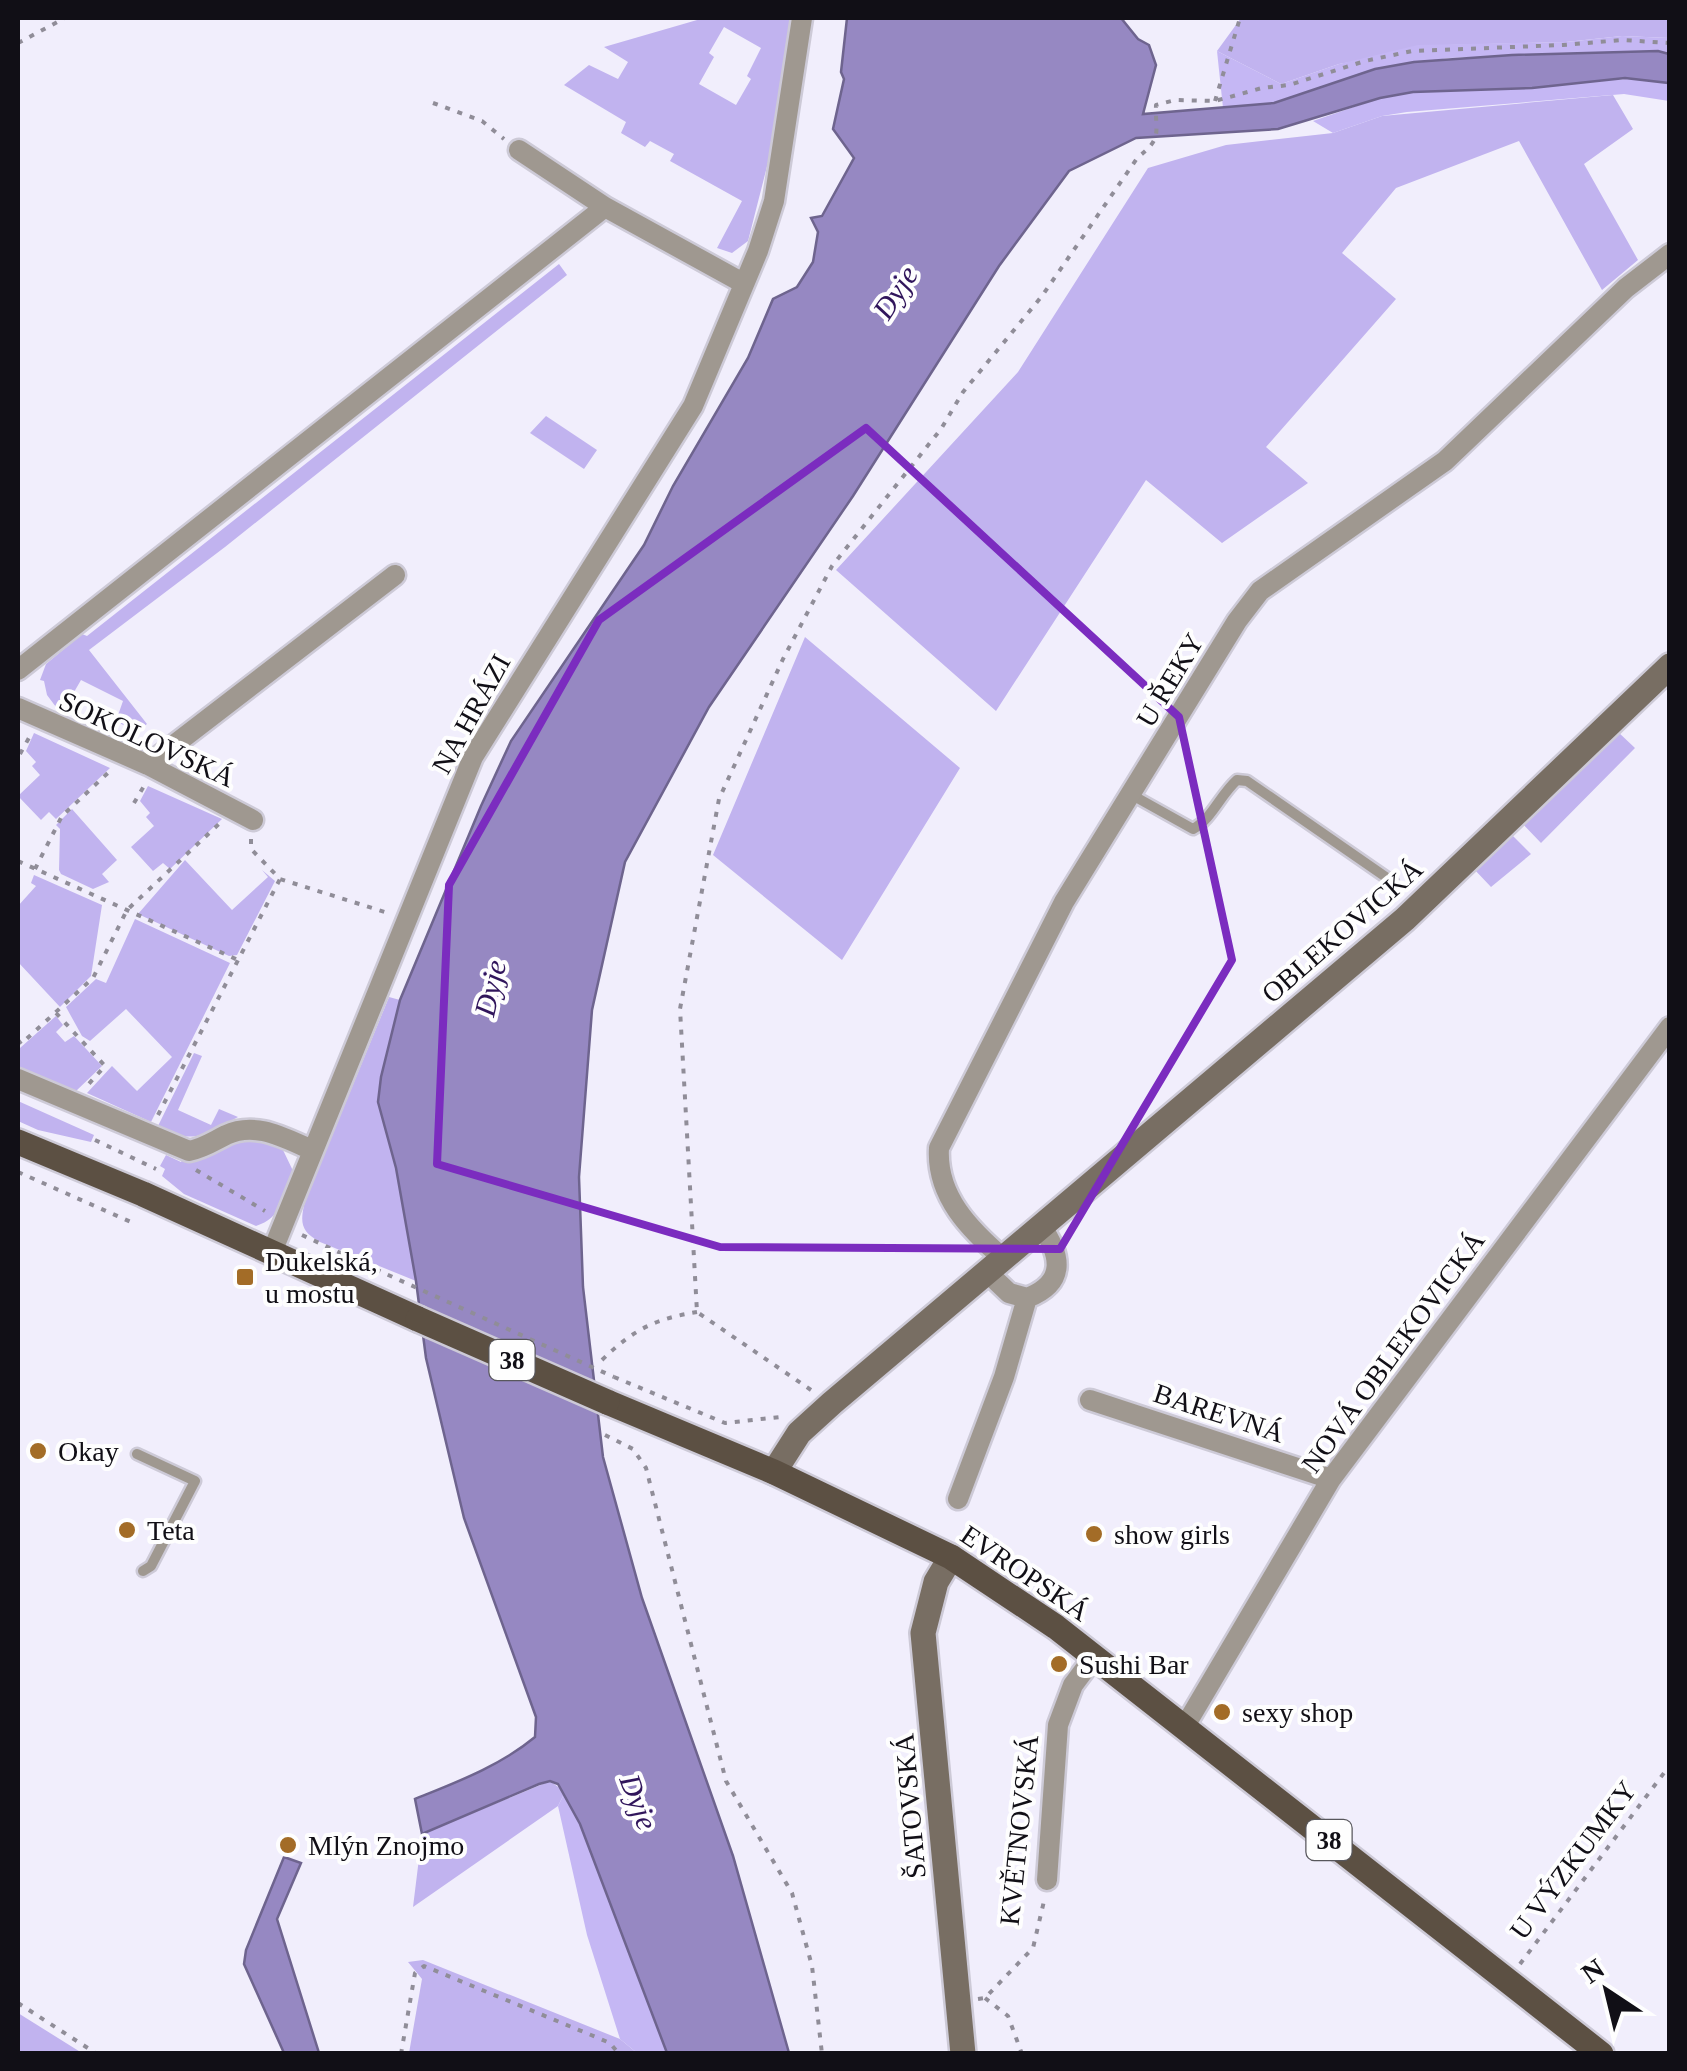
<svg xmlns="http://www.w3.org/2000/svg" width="1687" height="2071" font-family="'Times New Roman',serif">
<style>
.green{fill:#c1b3ef;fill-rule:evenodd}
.forest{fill:#c5b7f4}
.water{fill:#9688c2;stroke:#6e648e;stroke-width:2.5}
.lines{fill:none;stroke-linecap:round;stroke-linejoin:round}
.lane-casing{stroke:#cdcad7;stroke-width:15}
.street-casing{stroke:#cdcad7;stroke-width:25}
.secondary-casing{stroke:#cdcad7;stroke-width:30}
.primary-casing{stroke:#cdcad7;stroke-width:30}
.path{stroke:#908d98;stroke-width:4;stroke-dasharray:5 8;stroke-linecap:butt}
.lane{stroke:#9f9890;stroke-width:10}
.street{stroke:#9f9890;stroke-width:20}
.secondary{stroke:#786e63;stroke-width:25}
.primary{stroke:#5c5043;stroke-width:25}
.primary-bridge-casing{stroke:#cdcad7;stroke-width:30;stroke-linecap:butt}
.path-bridge{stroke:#908d98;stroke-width:4;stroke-dasharray:5 8;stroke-linecap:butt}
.primary-bridge{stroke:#5c5043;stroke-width:25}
.marked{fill:none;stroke:#7b2cbf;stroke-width:8;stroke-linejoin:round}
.poi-dot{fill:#a36c27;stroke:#fefefe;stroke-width:4}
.labels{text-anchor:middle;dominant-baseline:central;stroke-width:8;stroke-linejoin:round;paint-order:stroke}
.shield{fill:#fefefe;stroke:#58575c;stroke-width:2.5}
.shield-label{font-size:25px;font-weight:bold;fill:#110f16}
.street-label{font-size:28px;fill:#110f16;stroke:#fefefe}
.poi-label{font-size:28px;fill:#110f16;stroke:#fefefe;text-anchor:start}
.water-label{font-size:30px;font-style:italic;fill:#30155b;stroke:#fefefe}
</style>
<rect width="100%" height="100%" fill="#f1eefc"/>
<path class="green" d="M704 18H791L773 143 748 241 732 253 717 248 742 201 670 161 674 154 650 141 645 147 621 133 626 122 564 85 589 65 618 79 628 62 604 47ZM724 27 761 48 747 76 751 79 736 105 699 84 714 57 709 53Z
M1241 18H1669V38L1622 36 1566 42 1447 45 1339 64 1281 84 1217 51Z
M1613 95 1633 129 1584 164 1638 260 1602 290 1519 141 1396 188 1342 253 1396 299 1266 447 1308 483 1222 543 1146 480 996 711 836 570 1018 372 1148 168 1226 145 1333 133 1382 116Z
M559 264 567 275 225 547 89 650 147 724 136 732 116 721 123 701 81 680 66 706 56 707 47 695 44 681 40 680 46 664 82 634 87 636Z
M546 416 597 450 584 469 530 433Z
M805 637 960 768 842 960 713 855Z
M1617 731 1635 748 1541 843 1521 822Z
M34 733 110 768 56 819 49 812 41 820 18 796 40 775 32 766 36 762 26 751Z
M148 786 222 819 170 869 163 863 153 871 131 847 154 826 146 817 150 813 140 801Z
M72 809 117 860 102 874 109 882 93 889 61 874 59 870 60 829 56 825Z
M1510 833 1531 854 1491 887 1473 868Z
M185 860 232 910 268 877 262 870 275 881 237 955 229 956 138 914Z
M34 875 102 905 91 976 60 1007 18 962V906L36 886 31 883Z
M135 919 230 963 151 1122 87 1093 112 1066 137 1091 172 1057 126 1009 90 1041 82 1036 66 1007 96 979 106 983Z
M389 997 400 1000 378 1102 396 1168 416 1281 320 1242C300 1231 300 1222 305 1201Z
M56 1016 63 1025 56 1032 65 1042 74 1036 102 1066 75 1092 18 1066V1046L20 1048Z
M194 1053 202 1056 178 1110 211 1125 219 1109 238 1117C202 1136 196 1144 157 1128Z
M18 1101 94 1135 91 1142 38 1130 18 1121Z
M257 1135 283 1150 295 1175C285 1197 281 1218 256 1226L184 1194 162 1176 165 1169 160 1166 166 1155 181 1162 184 1157 239 1137Z
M550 1781 565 1792 558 1806 413 1907 422 1834Z
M423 1960 620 2039 637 2053H409L422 1979 408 1962Z
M18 2013 82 2053H18Z"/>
<path class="forest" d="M1622 36 1670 38 1669 54 1658 51 1449 58 1375 69 1274 103 1223 108 1217 51 1281 84 1339 64 1418 45 1566 42Z
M1644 78 1669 83V101L1624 94 1407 112 1382 116 1333 133 1313 121 1380 98 1413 92Z
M565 1792 580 1824 667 2053H637L620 2039 587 1935 558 1806Z"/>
<path class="water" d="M847 18H1121L1138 39 1149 45 1156 65 1143 114 1274 103 1375 69 1414 62 1512 55 1658 51 1669 54V83L1625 78 1532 88 1413 92 1380 98 1278 129 1136 138 1069 171 999 266 853 496 709 707 625 862 592 1010 579 1177 583 1287 603 1457 642 1598 733 1856 789 2053H667L580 1824 558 1784 550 1781 539 1784 422 1834 415 1799C457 1782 500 1766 535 1737L536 1717 464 1518 426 1358 416 1281 396 1168 378 1102 381 1077 400 1000 481 806 511 741 644 545 673 486 748 358 773 299 797 287 813 262 818 232 811 218 822 216 854 158 833 129 844 79 841 72Z
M284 1857 301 1863 277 1919 319 2053H284L244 1964 246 1950Z"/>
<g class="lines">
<defs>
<path id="lane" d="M1132 795 1193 829C1212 819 1220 795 1237 780L1247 781 1393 882
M137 1454 195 1481 151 1566 143 1571"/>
<path id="street" d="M519 150 605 207 743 283
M18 670 605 207
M18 708 148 765 253 820
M148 765 395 575
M18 1079 189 1151C204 1148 212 1142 226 1135 256 1121 284 1138 312 1150
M272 1252 473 757 693 406 758 251 774 201 802 18
M1004 1259C970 1230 936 1196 939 1148L1064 902 1237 621 1260 591 1445 461 1626 288 1670 254
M988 1273 1009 1293 1027 1298C1066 1283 1062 1256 1041 1226
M1090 1400 1331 1479
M958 1499 1004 1377 1027 1298
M1185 1726 1331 1479 1670 1027
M1047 1880 1058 1725 1073 1685 1094 1657"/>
<path id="secondary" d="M774 1472 799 1433 832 1403 1405 919 1670 666
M951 1557 936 1582 923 1633 963 2054"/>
<path id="primary" d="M18 1142 143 1194 418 1319
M607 1402 774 1472 951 1557 1056 1627 1601 2054"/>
</defs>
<use href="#lane" class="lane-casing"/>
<use href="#street" class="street-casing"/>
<use href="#secondary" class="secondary-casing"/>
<use href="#primary" class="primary-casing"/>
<path class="path" d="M18 43 65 18
M1215 101 1240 18
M433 103 482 121 504 139
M20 754 30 736
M134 803 144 786
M251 839V849L280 879 388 913
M18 861 238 960
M35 869 62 816 110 771
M56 1013 105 1066 86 1087
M18 1040 21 1044 93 978 127 910 220 823
M158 1115 280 879
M95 1140 156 1169
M196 1170 265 1211
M18 1172 131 1222
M302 1235 364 1264
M602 1360C633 1330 654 1319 697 1312
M614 1377 725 1423 780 1417
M811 1390 697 1312 680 1009 719 799 783 659 832 566 941 429 963 392 1042 296 1138 157C1163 138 1155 133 1156 105L1175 100 1215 101 1262 88 1289 85 1365 61 1412 51 1563 45 1622 40 1670 43
M605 1435 633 1449 646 1468 726 1781 792 1893 812 1966 822 2054
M1520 1964 1670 1765
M985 1998 1008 2016 1022 2054
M978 1999 985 1998 1033 1948 1044 1901
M18 2003 97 2054
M401 2054 415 1973 424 1966 591 2035 610 2043 619 2054"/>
<use href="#lane" class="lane"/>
<use href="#street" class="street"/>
<use href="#secondary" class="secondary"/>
<use href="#primary" class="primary"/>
<defs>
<path id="primary-bridge" d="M418 1319 607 1402"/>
</defs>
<use href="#primary-bridge" class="primary-bridge-casing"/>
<path class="path-bridge" d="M364 1264 614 1377"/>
<use href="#primary-bridge" class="primary-bridge"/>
</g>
<path class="marked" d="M866 428 1179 717 1232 960 1060 1249 720 1247 437 1164 449 885 599 620Z"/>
<g class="poi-dot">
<rect x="235" y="1267" width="20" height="20" rx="5"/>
<circle cx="38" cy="1451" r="10"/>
<circle cx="127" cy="1530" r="10"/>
<circle cx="1094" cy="1534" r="10"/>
<circle cx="1059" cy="1664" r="10"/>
<circle cx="1222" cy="1712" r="10"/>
<circle cx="288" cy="1845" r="10"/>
</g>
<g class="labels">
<g class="shield">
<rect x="489.5" y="1340" width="45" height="40" rx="8"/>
<rect x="1306.5" y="1820" width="45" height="40" rx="8"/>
</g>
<g class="shield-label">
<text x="512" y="1360">38</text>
<text x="1329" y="1840">38</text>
</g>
<g class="street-label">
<text transform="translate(1170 680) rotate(-59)">U ŘEKY</text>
<text transform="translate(471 714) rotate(-61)">NA HRÁZI</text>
<text transform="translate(147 739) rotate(25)">SOKOLOVSKÁ</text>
<text transform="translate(1342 931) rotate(-41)">OBLEKOVICKÁ</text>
<text transform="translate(1393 1352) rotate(-54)">NOVÁ OBLEKOVICKÁ</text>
<text transform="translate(1219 1413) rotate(18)">BAREVNÁ</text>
<text transform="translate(1025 1573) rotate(34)">EVROPSKÁ</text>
<text transform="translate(910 1806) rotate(-95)">ŠATOVSKÁ</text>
<text transform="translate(1019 1830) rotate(-84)">KVĚTNOVSKÁ</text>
<text transform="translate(1573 1860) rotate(-53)">U VÝZKUMKY</text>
</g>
<g class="poi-label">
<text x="265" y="1261">Dukelská,<tspan x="265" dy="32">u mostu</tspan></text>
<text x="58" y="1451">Okay</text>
<text x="147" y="1530">Teta</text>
<text x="1114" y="1534">show girls</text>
<text x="1079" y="1664">Sushi Bar</text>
<text x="1242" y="1712">sexy shop</text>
<text x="308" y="1845">Mlýn Znojmo</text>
</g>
<g class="water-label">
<text transform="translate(895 292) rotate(-57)">Dyje</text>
<text transform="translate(490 988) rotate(-77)">Dyje</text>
<text transform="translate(639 1802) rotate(69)">Dyje</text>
</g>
</g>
<rect width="1687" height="2071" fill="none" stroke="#110f16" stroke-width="40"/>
<g transform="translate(1607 1991) rotate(325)" stroke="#fefefe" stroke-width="8" paint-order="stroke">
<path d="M0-8L18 38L0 25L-18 38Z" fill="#110f16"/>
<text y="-15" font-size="28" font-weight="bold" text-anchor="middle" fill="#110f16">N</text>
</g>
</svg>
